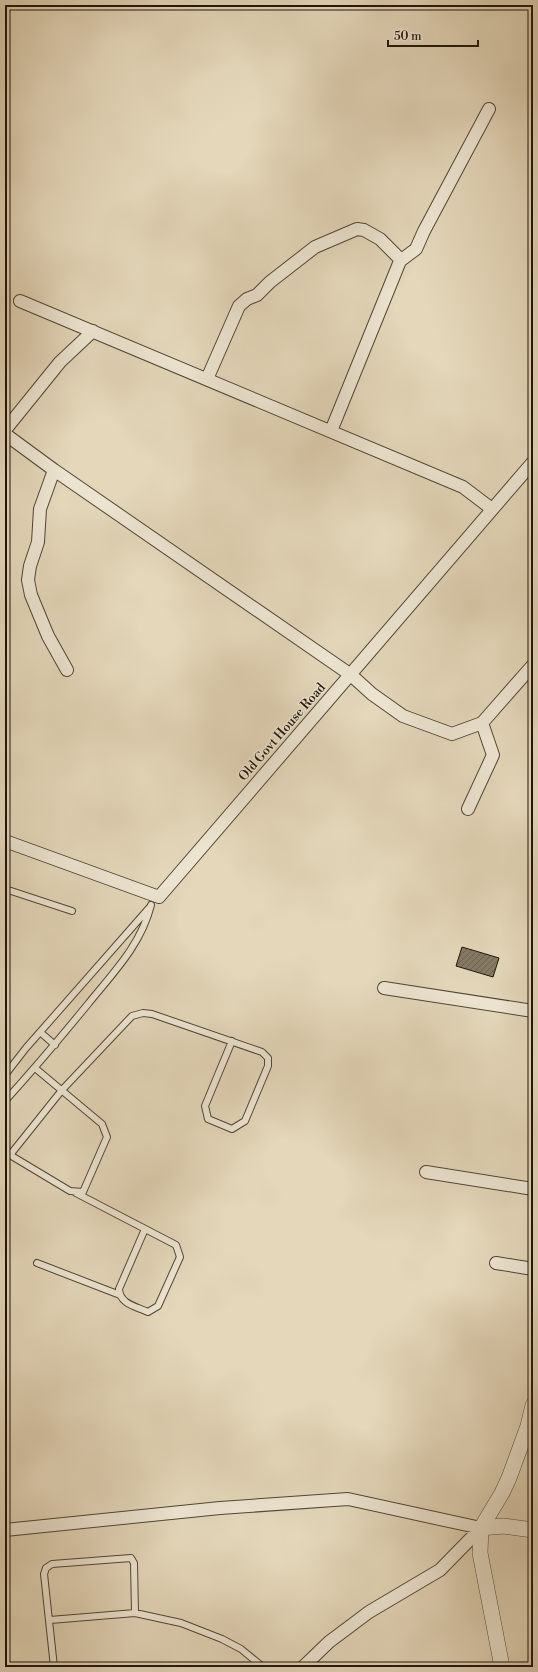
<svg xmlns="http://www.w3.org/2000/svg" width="538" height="1672" font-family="'Libre Bodoni',serif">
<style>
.building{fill:url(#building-hatch);stroke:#1e1509}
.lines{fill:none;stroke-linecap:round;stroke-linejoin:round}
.service-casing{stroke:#504635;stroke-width:8}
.minor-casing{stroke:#504635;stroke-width:14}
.tertiary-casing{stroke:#504635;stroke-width:16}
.service{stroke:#ede5d2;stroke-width:6}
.minor{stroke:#ede5d2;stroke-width:12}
.tertiary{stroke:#ede5d2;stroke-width:15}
.labels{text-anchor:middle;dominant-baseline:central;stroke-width:3;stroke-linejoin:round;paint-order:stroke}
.street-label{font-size:13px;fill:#1e1509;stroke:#ede5d2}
</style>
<defs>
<pattern id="building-hatch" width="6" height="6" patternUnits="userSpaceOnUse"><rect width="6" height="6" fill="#857a65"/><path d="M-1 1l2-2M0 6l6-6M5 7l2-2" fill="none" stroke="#6c6351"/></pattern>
</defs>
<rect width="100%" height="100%" fill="#e4d7ba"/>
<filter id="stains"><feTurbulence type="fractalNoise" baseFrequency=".005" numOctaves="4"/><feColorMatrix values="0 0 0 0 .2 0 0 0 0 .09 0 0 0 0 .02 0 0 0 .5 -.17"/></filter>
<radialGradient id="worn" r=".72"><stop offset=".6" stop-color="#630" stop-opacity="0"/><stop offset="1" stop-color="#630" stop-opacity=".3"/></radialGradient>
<path class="building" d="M462 947 499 958 493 977 456 966Z"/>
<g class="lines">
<defs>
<path id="service" d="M5 889 72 911
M40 1032 55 1045
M5 1075 26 1048 150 907
M5 1101C34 1069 61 1037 88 1004 113 973 141 945 151 905
M5 1152 70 1191 83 1192 107 1137 102 1124 35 1068
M10 1155 62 1090 132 1016 143 1013 152 1014 262 1052 268 1058V1066L245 1121 232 1129 208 1119 205 1106 232 1041
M76 1193 176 1245 180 1257 158 1306 148 1312C135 1306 120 1304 119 1289L145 1229
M37 1263 120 1295
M50 1620 135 1613 181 1623 222 1639 241 1649 263 1667
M54 1667 44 1574 46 1568 52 1564 131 1558 134 1563 135 1613"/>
<path id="minor" d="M20 301 463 487 492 509
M207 379 239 306 247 299 257 295 270 282 315 247 357 229 364 230 380 239 401 260
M5 430 60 362 93 331
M331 431 400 261 416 249 424 231 489 109
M5 434 54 470 351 675 372 694 403 716 452 734 482 723 533 665
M54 470 40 509 38 542 30 566 28 580 31 595 48 636 67 670
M468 809 493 755 482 723
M5 841 159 897 533 462
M384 988 533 1011
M426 1172 533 1189
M496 1263 533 1269
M5 1530 220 1508 348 1499 481 1528
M303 1667 329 1642 369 1612 440 1570 481 1528"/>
<path id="tertiary" d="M481 1528 503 1526 533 1530
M502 1667 480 1553 481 1528 502 1493 509 1478 528 1426 533 1405"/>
</defs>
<use href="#service" class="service-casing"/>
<use href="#minor" class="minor-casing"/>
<use href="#tertiary" class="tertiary-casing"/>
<use href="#service" class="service"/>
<use href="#minor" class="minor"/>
<use href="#tertiary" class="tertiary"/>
</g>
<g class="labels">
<g class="street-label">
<text transform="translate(282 732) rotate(-49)">Old Govt House Road</text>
</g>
</g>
<rect width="538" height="1672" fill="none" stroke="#e4d7ba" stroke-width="20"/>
<rect x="6" y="6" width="526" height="1660" fill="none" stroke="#1e1509" stroke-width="2"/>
<rect x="10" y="10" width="518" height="1652" fill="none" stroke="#1e1509"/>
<path d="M388 40v6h90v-6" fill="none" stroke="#1e1509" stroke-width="2"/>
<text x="394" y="40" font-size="12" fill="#1e1509" stroke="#ede5d2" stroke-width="3" paint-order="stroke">50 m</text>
<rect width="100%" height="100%" filter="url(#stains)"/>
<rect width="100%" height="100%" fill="url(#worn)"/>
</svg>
